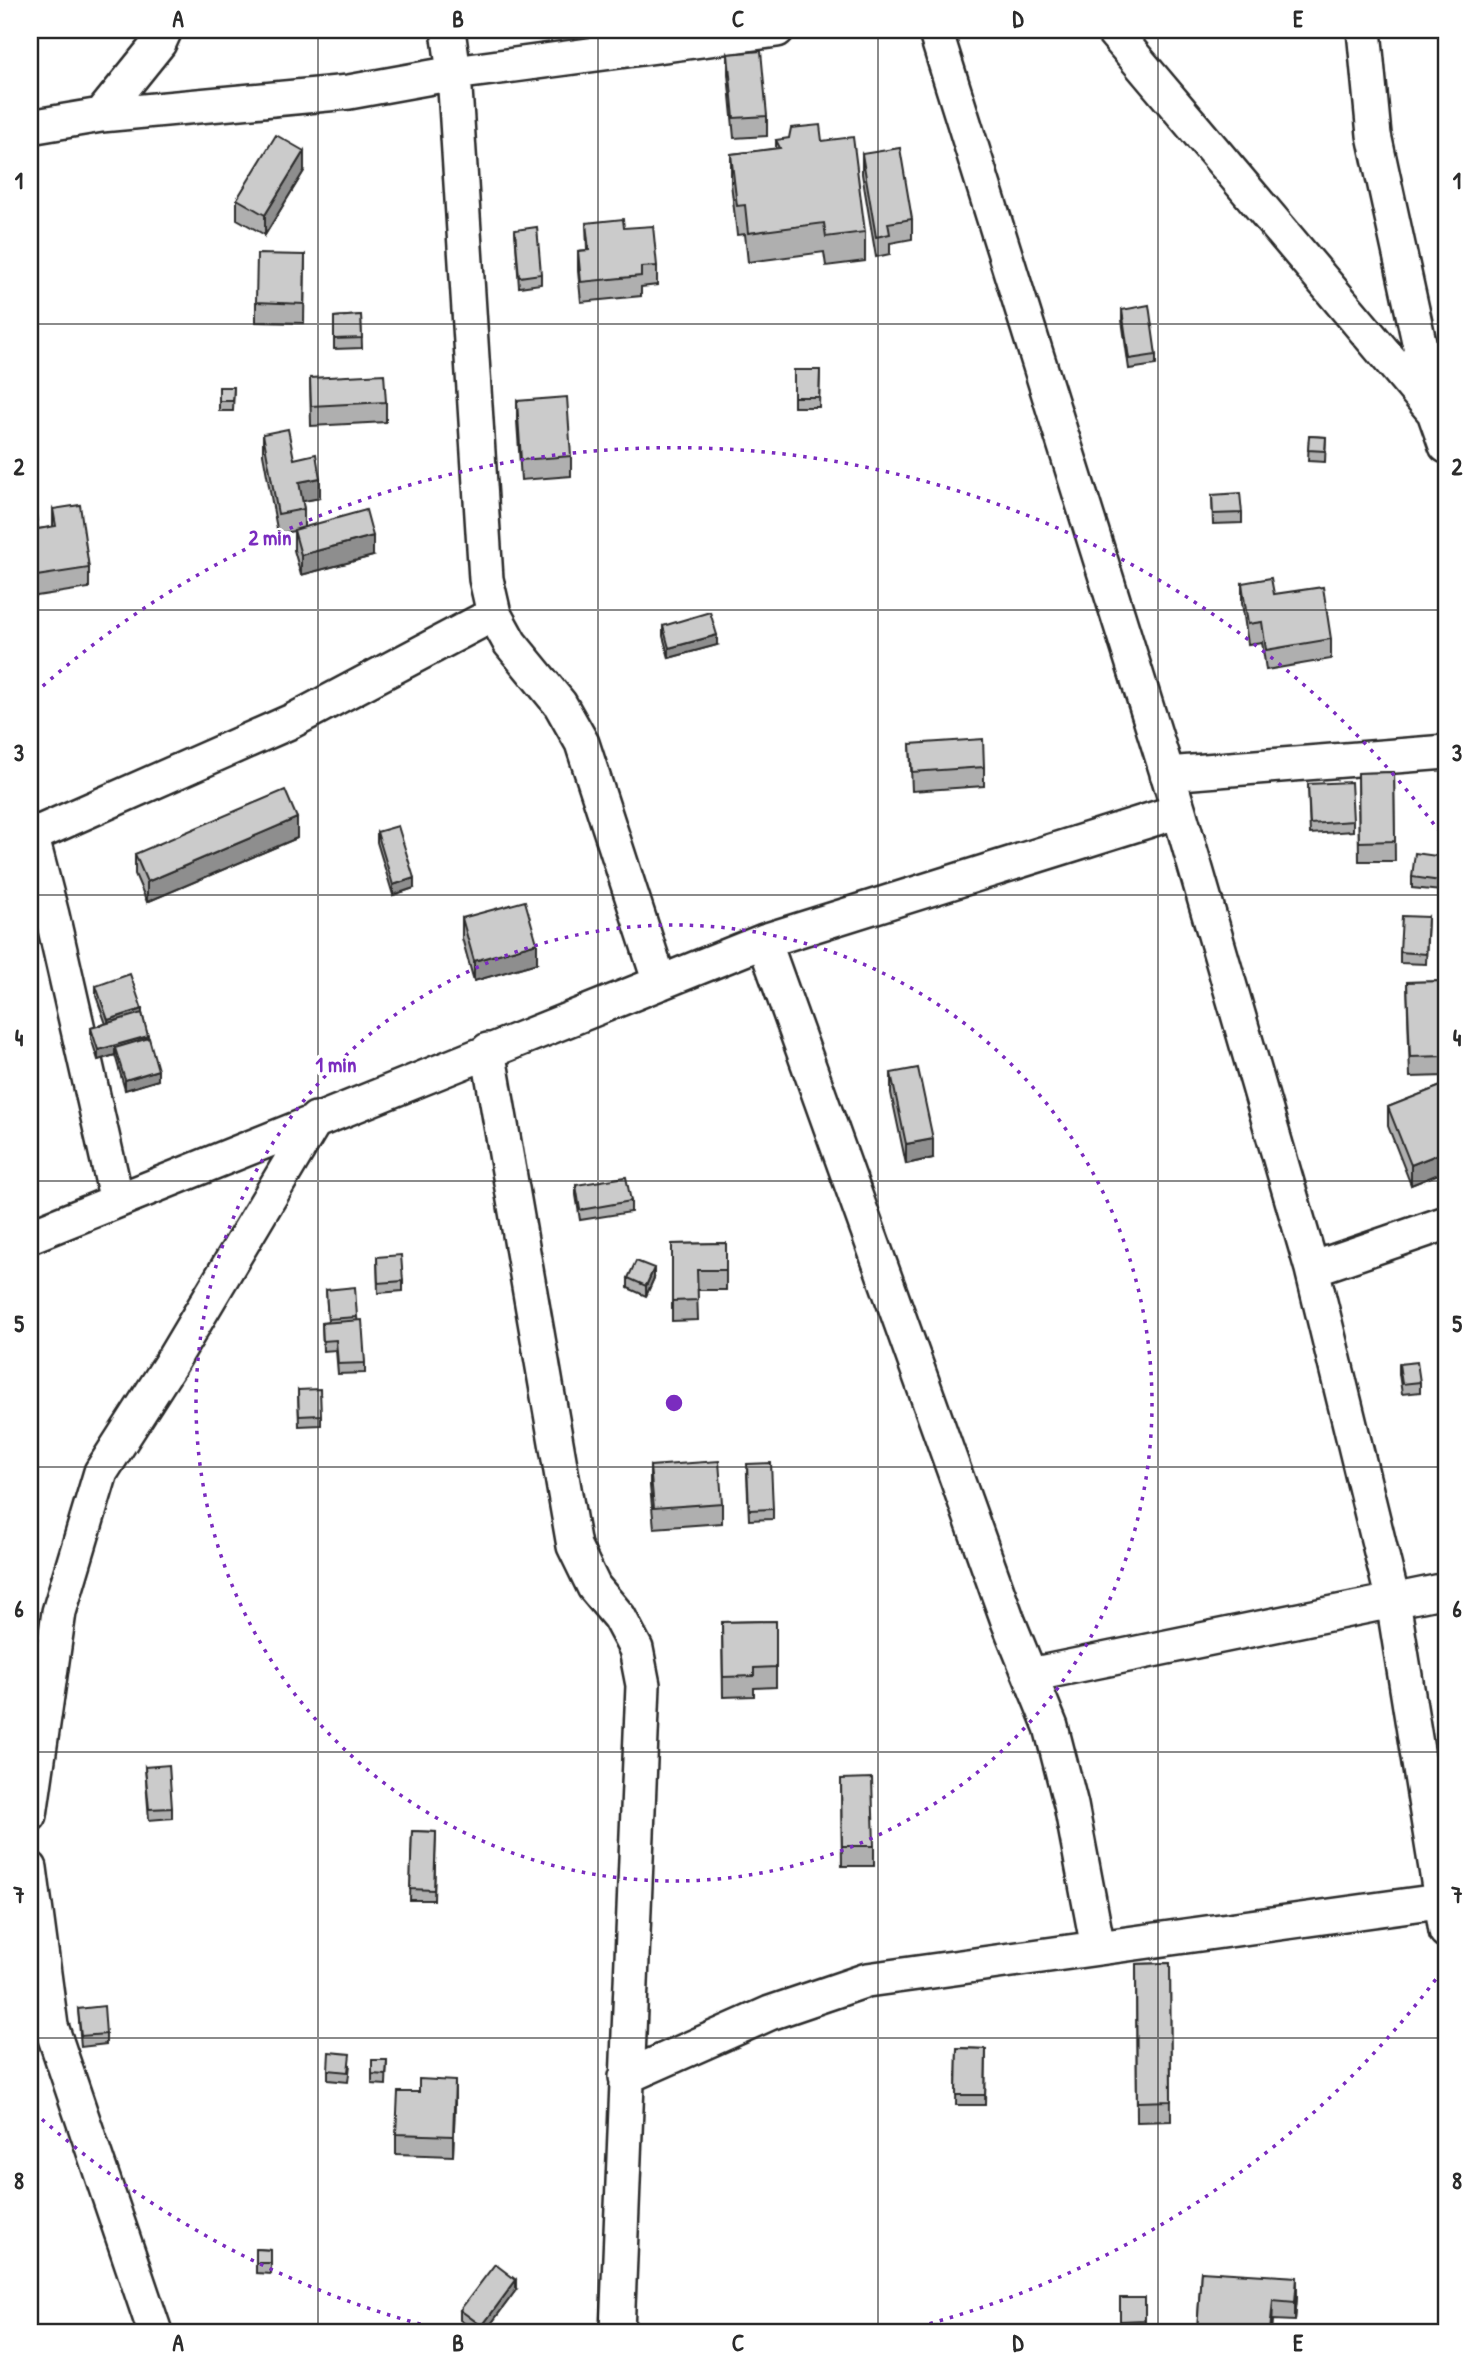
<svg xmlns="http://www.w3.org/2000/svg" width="1476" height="2362" font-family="'Patrick Hand',sans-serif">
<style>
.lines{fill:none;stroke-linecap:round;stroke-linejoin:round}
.street-casing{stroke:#2b2b2b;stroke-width:38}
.street{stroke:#fff;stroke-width:33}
.wall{fill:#afafaf;stroke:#2b2b2b;stroke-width:2}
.shaded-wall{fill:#8e8e8e;stroke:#2b2b2b;stroke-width:2}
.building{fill:#cbcbcb;stroke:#2b2b2b;stroke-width:2}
.grid{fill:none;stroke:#2b2b2b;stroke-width:2;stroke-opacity:0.55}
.ring{fill:none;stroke:#7b2cbf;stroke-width:3.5;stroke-dasharray:3.5 7}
.centre{fill:#7b2cbf;stroke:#fff;stroke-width:3.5}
.ring-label{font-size:21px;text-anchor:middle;font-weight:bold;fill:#7b2cbf;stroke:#fff;stroke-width:7;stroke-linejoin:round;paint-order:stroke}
.neatline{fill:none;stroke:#2b2b2b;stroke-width:2.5}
.grid-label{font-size:23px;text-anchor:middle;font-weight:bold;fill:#2b2b2b}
</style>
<rect width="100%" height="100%" fill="#fff"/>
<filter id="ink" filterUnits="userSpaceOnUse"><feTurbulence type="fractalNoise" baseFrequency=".0143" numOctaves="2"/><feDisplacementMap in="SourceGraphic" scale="14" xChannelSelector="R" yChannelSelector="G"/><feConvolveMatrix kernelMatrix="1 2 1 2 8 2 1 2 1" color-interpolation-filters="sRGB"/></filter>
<g filter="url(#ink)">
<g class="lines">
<defs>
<path id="street" d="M448 30 454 73 486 579 494 614 510 643 560 704 582 743 660 983
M935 30 1179 811 1312 1269 1393 1601 1446 1931
M1112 30 1434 412 1446 446
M1364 30 1374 135 1433 406
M101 115 159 43 165 30
M30 127 101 115 349 92 454 73 777 30
M1167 774 1446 752
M30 830 52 915 117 1201
M31 836 292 721 494 614
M764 941 1008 1621 1051 1727 1071 1805 1098 1948
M488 1050 574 1546 594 1587 619 1617 636 1649 643 1685 617 2332
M30 1236 764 941 1179 811
M1312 1269 1446 1223
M1030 1675 1446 1590
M30 1815 59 1612 101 1472 169 1366 316 1119
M30 1868 51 2026 155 2332
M626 2077 770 2013 867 1980 1446 1900"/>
</defs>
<use href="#street" class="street-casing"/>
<use href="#street" class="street"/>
</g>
<path class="wall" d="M728 54 767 116V136L734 138 728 74Z
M776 140 822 141 865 232V261L826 266 824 252 748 262 745 234 737 235 731 183V154L776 149Z
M862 154 912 219V239L890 243V254L876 257 862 174Z
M304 171 265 235 237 219V199Z
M586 223 624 228 657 266V285L641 287V296L581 302 578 271V251L587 250Z
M515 230 541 274V284L519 287Z
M305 255 304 323 256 322V302Z
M1122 310 1156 355V365L1129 369 1122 320Z
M361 315 362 348 334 349V317Z
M794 370H820L819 407H794Z
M310 378 386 402V422L311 426Z
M219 387H234L233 411H219Z
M517 401 571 456V476L521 480 517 421Z
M263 434 294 459 320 498 302 501 304 509V527L373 556 301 575 294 550V531L278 534 263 454Z
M1309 436 1326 437 1325 462 1308 461Z
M1212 495 1242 513V523L1213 524Z
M30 509 38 529 53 527V509L89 568V588L30 597Z
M1242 583 1274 594 1331 639V659L1266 670 1262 642 1248 644 1242 603Z
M663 626 717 645 669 658 663 636Z
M910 744 984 767V786L912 791Z
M1394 772 1395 861H1359L1358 773Z
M1308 784 1353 821V831L1310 834Z
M377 832 414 888 393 895 377 842Z
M297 838 147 902 135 874V854Z
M1444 867 1441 891 1412 888V877Z
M1428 917 1426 964 1400 963V952Z
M462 918 537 963 474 981 462 938Z
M1446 981V1076L1410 1077 1407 982Z
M96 986 142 1013 158 1080 125 1090 115 1055 98 1060 91 1038V1028L106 1024 96 996Z
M891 1073 933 1158 906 1164 891 1093Z
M1446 1084V1171L1411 1185 1388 1126V1107Z
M576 1185 631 1201V1212L580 1220 576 1195Z
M726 1243V1290H697L698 1320 672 1321V1244Z
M377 1257 403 1281V1291L378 1293Z
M628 1278H654L646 1296 628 1288Z
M326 1290 357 1317 365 1363V1373L338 1374 336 1350 323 1351 322 1323 328 1322Z
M1440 1316H1446V1381L1440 1336Z
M1399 1364 1420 1382V1392L1402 1394 1399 1374Z
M298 1390 321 1415V1425L299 1426Z
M650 1466 722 1503V1523L654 1528 650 1486Z
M747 1474 773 1509V1519L749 1520Z
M776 1621V1687L754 1688V1696L723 1697 722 1622Z
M145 1767 172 1808V1818L149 1820Z
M841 1779 874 1846V1866H842Z
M412 1831 436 1832 434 1900H410Z
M1170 1963 1171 2121 1137 2122 1136 1964Z
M78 2009 106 2034V2044L81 2047Z
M957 2048 986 2049 985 2105H956Z
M372 2060H387L386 2085 372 2084Z
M350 2065 348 2082 328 2080V2070Z
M455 2101 453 2156 396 2154V2134Z
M256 2249 271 2250V2274L256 2273Z
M1201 2271 1297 2297 1295 2321 1273 2320 1272 2332H1197Z
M516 2290 485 2332H477L460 2320V2310Z
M1120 2298H1145V2331H1120Z"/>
<path class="shaded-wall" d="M304 151V171L265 235V215Z
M320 478V498L299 502V482Z
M373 536V556L301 575V555Z
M717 635V645L669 658V648Z
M297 818V838L147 902V882Z
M1444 857V867L1441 891V881Z
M414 878V888L393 895V885Z
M537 943V963L474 981V961Z
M142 1009V1019L108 1030V1020Z
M148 1036V1046L115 1048V1055L98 1060V1050Z
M158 1070V1080L125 1090V1080Z
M933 1139V1158L906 1164V1144Z
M1446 1151V1171L1411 1185V1165Z
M654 1268V1278L646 1296V1286Z
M455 2081V2101L453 2156V2136Z
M1297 2277V2297L1295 2321V2302Z
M516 2280V2290L485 2332H482V2326Z
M1273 2300 1272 2332H1270Z"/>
<path class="building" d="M761 51 767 116 734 118 728 54Z
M820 125 822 141 853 137 865 232 826 237 824 223 748 233 745 205 737 206 731 154 780 148 776 140 789 138 791 128Z
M276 135 304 151 265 215 237 199Z
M900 148 912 219 888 223 890 234 876 237 862 154Z
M623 219 624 228 653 226 657 266 641 267V276L581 282 578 251 589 250 586 223Z
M537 227 541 274 519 277 515 230Z
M257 254 305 255 304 304 256 302Z
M1149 305 1156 355 1129 359 1122 310Z
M361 315 362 338 334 339V317Z
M794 370H820L819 397H794Z
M384 374 386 402 311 406 310 378Z
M219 387H234L233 401H219Z
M567 397 571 456 521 460 517 401Z
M288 429 294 459 316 454 320 478 299 482 304 509 278 514 263 434Z
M1309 436 1326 437 1325 451 1308 450Z
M1240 493 1242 513 1213 514 1212 495Z
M80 505 89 568 30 577V509L35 508 38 529 56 526 53 509Z
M366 510 373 536 301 555 294 530Z
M1271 578 1274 594 1323 587 1331 639 1266 650 1262 622 1248 624 1242 583Z
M710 612 717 635 669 648 663 626Z
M983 739 984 767 912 772 910 744Z
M1394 772 1395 841 1359 842 1358 773Z
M1351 782 1353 821 1310 824 1308 784Z
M285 790 297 818 147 882 135 854Z
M398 826 414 878 393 885 377 832Z
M1415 853 1444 857 1441 881 1412 877Z
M525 901 537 943 474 961 462 918Z
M1402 916 1428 917 1426 954 1400 952Z
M130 974 142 1009 108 1020 96 986Z
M1446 981V1056L1410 1057 1407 982Z
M142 1013 148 1036 98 1050 91 1028Z
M149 1038 158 1070 125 1080 115 1048Z
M918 1068 933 1139 906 1144 891 1073Z
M1446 1084V1151L1411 1165 1388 1107Z
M626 1177 631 1201 580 1210 576 1185Z
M726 1243V1270H697L698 1300 672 1301V1244Z
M401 1255 403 1281 378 1283 377 1257Z
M636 1261 654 1268 646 1286 628 1278Z
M355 1287 357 1317 328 1319 326 1290Z
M1440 1316H1446V1361Z
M362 1320 365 1363 338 1364 336 1340 323 1341 322 1323Z
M1417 1362 1420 1382 1402 1384 1399 1364Z
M320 1389 321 1415 299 1416 298 1390Z
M719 1461 722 1503 654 1508 650 1466Z
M771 1463 773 1509 749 1510 747 1464Z
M776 1621V1667L754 1668V1676L723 1677 722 1622Z
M169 1765 172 1808 149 1809 145 1767Z
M872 1778 874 1846H842L841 1779Z
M412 1831 436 1832 434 1890 410 1889Z
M1170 1963 1171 2101 1137 2102 1136 1964Z
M104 2006 106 2034 81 2036 78 2009Z
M957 2048 986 2049 985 2095H956Z
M329 2052 350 2054 348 2072 328 2070Z
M372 2060H387L386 2075 372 2074Z
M419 2079 455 2081 453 2136 396 2134 398 2092H419Z
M256 2249 271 2250V2263H256Z
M495 2264 516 2280 482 2326 460 2310Z
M1201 2271 1297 2277 1295 2302 1273 2300 1270 2332H1197Z
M1120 2298H1145V2320L1120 2321Z
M370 2330V2332H299V2331Z"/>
</g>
<path class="grid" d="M318 30V2332M598 30V2332M878 30V2332M1158 30V2332M30 324H1446M30 610H1446M30 895H1446M30 1181H1446M30 1467H1446M30 1752H1446M30 2038H1446"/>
<g class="ring">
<circle cx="674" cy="1403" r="478"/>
<path d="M1442 1971A955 955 0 0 1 897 2332M451 2332A955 955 0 0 1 35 2113M35 693A955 955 0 0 1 1442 835"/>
</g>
<circle cx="674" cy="1403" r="10" class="centre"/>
<g class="ring-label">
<text x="270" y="545">2 min</text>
<text x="336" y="1072">1 min</text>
</g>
<rect width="1476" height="2362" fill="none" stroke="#fff" stroke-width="77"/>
<rect x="38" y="38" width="1400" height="2286" class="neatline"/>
<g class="grid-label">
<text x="178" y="27">A</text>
<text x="458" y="27">B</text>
<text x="738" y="27">C</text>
<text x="1018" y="27">D</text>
<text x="1298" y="27">E</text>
<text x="19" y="189">1</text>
<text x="1457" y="189">1</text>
<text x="19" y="475">2</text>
<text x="1457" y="475">2</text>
<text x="19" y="761">3</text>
<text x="1457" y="761">3</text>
<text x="19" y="1046">4</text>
<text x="1457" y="1046">4</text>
<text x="19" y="1332">5</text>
<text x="1457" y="1332">5</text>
<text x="19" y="1617">6</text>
<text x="1457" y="1617">6</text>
<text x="19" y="1903">7</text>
<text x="1457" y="1903">7</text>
<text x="19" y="2189">8</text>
<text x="1457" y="2189">8</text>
<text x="178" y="2351">A</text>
<text x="458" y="2351">B</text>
<text x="738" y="2351">C</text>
<text x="1018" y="2351">D</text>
<text x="1298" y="2351">E</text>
</g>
</svg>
